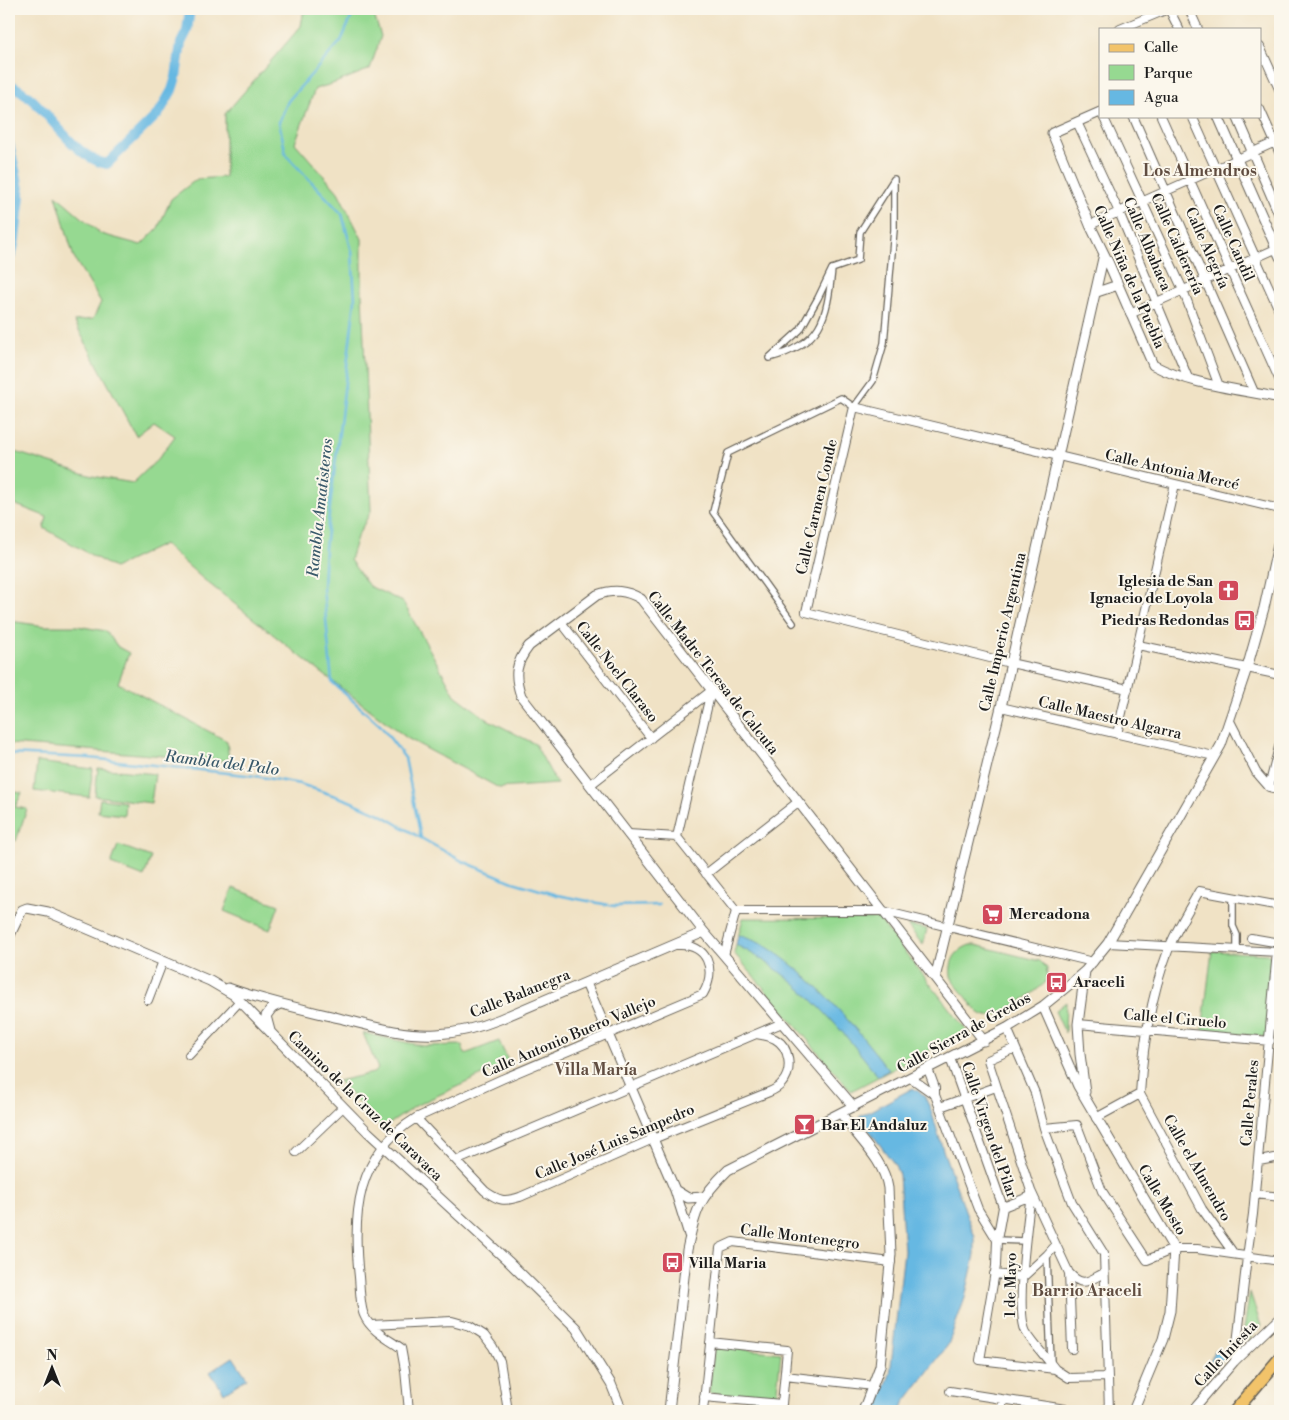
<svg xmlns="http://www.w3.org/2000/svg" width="1289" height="1420" font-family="'Libre Bodoni',serif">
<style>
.green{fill:#96d991;stroke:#597a56}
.water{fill:#66b8e2;stroke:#416a7f}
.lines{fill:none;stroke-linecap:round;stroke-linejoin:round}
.stream{stroke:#66b8e2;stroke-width:2.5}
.canal{stroke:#66b8e2;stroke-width:10}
.pedestrian-casing{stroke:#666157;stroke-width:8}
.minor-casing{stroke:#666157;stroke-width:10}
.tertiary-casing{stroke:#666157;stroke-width:11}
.primary-casing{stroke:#666157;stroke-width:14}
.pedestrian{stroke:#fff;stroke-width:5.5}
.minor{stroke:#fff;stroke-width:8}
.tertiary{stroke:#fff;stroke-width:9}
.primary{stroke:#f2c36a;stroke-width:11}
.labels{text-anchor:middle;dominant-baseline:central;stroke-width:4;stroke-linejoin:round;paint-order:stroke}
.street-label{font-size:15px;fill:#1c1c1c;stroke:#fbf7ec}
.poi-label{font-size:15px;font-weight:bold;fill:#1c1c1c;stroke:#fbf7ec;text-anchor:start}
.neighbourhood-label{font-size:16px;font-weight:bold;fill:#604d41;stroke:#fbf7ec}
.water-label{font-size:16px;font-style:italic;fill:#3a5a6b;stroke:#fbf7ec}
</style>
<rect width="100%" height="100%" fill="#fbf7ec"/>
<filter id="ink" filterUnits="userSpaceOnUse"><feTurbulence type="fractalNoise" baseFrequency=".02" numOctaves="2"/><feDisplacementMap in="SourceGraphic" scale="10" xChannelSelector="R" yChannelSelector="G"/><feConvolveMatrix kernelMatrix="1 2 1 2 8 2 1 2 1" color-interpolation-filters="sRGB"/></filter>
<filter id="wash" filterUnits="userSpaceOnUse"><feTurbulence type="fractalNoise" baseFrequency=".0096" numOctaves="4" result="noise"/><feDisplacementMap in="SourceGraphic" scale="20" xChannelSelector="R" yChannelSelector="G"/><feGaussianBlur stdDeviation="1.12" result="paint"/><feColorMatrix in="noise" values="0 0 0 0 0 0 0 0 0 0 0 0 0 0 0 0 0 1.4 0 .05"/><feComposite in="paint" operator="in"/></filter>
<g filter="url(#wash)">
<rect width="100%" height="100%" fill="#f0e2c5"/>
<path class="green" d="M304 9H372L381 36 370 69 335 83 315 89 295 143 338 192 362 239V294L371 511 357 537 350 560 369 586 403 602 455 695 487 719 535 744 557 784 499 788 407 738 314 667 202 578 164 544 114 568 44 528 47 517 9 502V450L92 476 133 483 158 459 175 436 154 422 136 436 74 321 93 319 101 302 74 258 56 195 101 234 141 245 158 228 171 199 197 179 225 177V114L301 26Z
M9 621 45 626H77L106 631 118 647 129 653 118 683 227 741 229 761 9 744Z
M37 762 93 769 89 797 34 791Z
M98 768 155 774 151 803 95 796Z
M9 791 22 793 15 807 27 809 16 841 9 838Z
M100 799 125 802 124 815 98 812Z
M118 845 151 857 144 877 111 864Z
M233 888 279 905 270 930 224 911Z
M743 918 879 919 967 1031 851 1091 734 953Z
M907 925 927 929 923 945Z
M970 945H975L1040 961 1047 968 1046 982C1035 992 1001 1019 986 1016 977 1014 972 1005 967 998 961 991 954 984 951 976 949 960 956 950 970 945Z
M1212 951 1267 954 1272 957 1274 961 1267 1037 1202 1031Z
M1066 1002 1065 1033 1055 1011Z
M363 1033 423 1046 462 1045 465 1054 499 1041 509 1063 417 1105 382 1129 367 1111 338 1081 373 1073 378 1069Z
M1250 1292 1261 1326 1249 1339 1246 1340 1243 1335Z
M714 1346 781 1353 776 1400 709 1393Z"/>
<path class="water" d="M738 935C747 938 756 941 764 945 815 977 852 1024 889 1070L878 1076C838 1025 796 974 736 945Z
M913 1088 924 1095 931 1110 944 1153 975 1237V1255L965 1298 948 1345 904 1403 901 1411H876L890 1374 904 1251 899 1175 895 1165 859 1117Z
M1214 1350 1224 1353 1226 1356 1213 1371 1208 1368Z
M233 1357 247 1378 224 1393 210 1372Z"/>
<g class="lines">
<path class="stream" d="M355 9 341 41 288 101 279 122 286 155 342 214 352 252 355 300 325 548 323 588 332 682 380 725 405 758 421 838 462 861 513 882 557 895 614 906 659 905
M9 754 89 758 255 776 300 784 347 800 380 814 421 838"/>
<path class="canal" d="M9 84C45 99 69 157 107 164L159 113 172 90 176 77 181 43 187 31 190 9
M9 144 17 178 20 196 15 239 12 254 9 257"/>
</g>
</g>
<g filter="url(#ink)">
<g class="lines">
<defs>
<path id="pedestrian" d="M793 623 713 512 728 453 841 398 854 407 873 381 884 343 894 230V179L860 232 858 260 832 269C827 319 822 344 769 358L800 330 818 298 832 269
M1233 898V926L1237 935V948
M997 1240 1026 1241
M1047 1255 1051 1363"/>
<path id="minor" d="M1169 9 1179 29
M1189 9 1198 29
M1120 29 1168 9
M1260 47 1280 91
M1260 109 1280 154
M1103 116 1183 290 1219 386
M1133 116 1254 392
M1161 116 1280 381
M1192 116 1280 312
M1077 122 1119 212 1188 378
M1090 225 1280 140
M1130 314 1280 247
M561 622 651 738
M1138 645 1280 675
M1128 689 1010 663 806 612 854 407 1280 509
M1001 707 1214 756
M1230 721 1256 772 1269 787 1280 790
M1117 734 1175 484
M590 785 711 691
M1269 787 1280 743
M628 834 677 837 736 911 724 955
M677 837 711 691
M706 874 798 802
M736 911H883L1093 962
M1251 938 1280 943
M1108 943 1280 952
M148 1000 163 961
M1078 1024 1270 1041
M1007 1028 1035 1093 1044 1128 1072 1203 1104 1254 1109 1411
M1015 1048 988 1060 1031 1191 1069 1273C1083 1288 1088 1281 1104 1273
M189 1055 240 1001
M950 1058 1003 1207 997 1240
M928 1069 935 1088V1095L978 1209 997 1240 996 1266 980 1360 1055 1369 1069 1378 1108 1377
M911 1078 935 1095
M1140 1094C1143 1043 1151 995 1169 948 1177 928 1189 910 1199 891L1280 906
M1140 1094 1202 1209 1234 1254
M940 1107 996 1087
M416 1118 485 1191C499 1201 504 1202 520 1197L653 1139 769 1092C774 1090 779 1087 782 1083 793 1071 790 1047 775 1039 769 1036 763 1035 756 1034
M1096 1118 1140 1094
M1044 1128 1077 1125 1102 1191 1147 1260 1174 1249H1197L1280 1261
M296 1152 343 1107
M458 1160 782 1023
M1259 1161 1280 1157
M1031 1193C1028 1220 1015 1311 1026 1332 1034 1345 1046 1357 1055 1369
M1255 1194 1280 1197
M1003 1207 1031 1196
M1069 1273 1072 1349
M994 1274 1023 1277 1047 1255 1055 1246
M371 1325 452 1321 470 1326 484 1335 493 1347 500 1361 508 1411
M1235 1361 1247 1257 1253 1214 1277 951
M785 1376 873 1386
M950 1391 1078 1411
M704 1397 782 1404 787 1350 710 1342
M409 1411 405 1370 401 1348C388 1339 370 1330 364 1315 360 1306 360 1287 359 1277 352 1214 356 1155 416 1118L502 1079 703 994C717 970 708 943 677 945
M703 1411 720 1248 733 1242 891 1262
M1001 1411 1003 1401
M1192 1411 1235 1361 1280 1318"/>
<path id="tertiary" d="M1100 112 1052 133 1090 225 1109 264 1153 365C1191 385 1238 389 1280 398
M1218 116 1280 257
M1237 116 1280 216
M1097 292 1118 285
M9 937 22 910 27 908 48 912 210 981 234 995 368 1132 508 1261 576 1328 611 1384 622 1411
M935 978 1001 707 1104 254
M586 983 675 1190
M228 988C264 1001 302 1009 339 1018 371 1026 403 1036 437 1034 459 1033 480 1027 500 1019L704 932
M1043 1006 1078 1086 1174 1249 1170 1311 1163 1339 1133 1411
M270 1031 266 1016 272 1008 280 1004
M1085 1092 1080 1054 1078 1024 1085 971
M854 1107 704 932 521 696C514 675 515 664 529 646L597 595C613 589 626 590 641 599L984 1041
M841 1113C856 1137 884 1159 888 1188L891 1254 880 1366 863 1411
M689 1235 675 1190 688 1198 704 1197
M669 1411 687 1250C695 1211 699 1198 728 1170L1007 1028 1043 1006 1069 985 1085 971 1108 943 1221 745 1247 668 1264 608 1280 536"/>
<path id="primary" d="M1235 1411 1280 1358"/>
</defs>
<use href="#pedestrian" class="pedestrian-casing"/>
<use href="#minor" class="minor-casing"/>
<use href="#tertiary" class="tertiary-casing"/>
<use href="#primary" class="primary-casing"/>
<use href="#pedestrian" class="pedestrian"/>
<use href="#minor" class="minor"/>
<use href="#tertiary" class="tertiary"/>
<use href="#primary" class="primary"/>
</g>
</g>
<defs>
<symbol id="church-square" viewBox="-11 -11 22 22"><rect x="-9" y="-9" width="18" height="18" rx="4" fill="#d1495b" stroke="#fbf7ec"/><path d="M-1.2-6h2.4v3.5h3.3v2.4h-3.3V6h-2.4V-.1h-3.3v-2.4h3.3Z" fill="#fff"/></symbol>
<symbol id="bus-square" viewBox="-11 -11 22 22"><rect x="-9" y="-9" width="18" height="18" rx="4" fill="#d1495b" stroke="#fbf7ec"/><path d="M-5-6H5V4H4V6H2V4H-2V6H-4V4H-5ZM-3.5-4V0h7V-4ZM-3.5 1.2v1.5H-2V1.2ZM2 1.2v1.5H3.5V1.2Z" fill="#fff"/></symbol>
<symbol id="supermarket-square" viewBox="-11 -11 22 22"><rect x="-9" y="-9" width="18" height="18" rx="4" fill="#d1495b" stroke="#fbf7ec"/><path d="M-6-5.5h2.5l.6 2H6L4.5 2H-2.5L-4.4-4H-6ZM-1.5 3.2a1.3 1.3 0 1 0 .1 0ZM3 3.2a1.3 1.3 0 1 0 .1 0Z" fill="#fff"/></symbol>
<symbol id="bar-square" viewBox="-11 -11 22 22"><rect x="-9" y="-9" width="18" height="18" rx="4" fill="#d1495b" stroke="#fbf7ec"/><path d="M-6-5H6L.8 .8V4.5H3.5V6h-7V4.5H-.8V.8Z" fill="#fff"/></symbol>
</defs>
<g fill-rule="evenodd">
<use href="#church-square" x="1216" y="578" width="25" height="25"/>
<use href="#bus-square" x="1232" y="608" width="25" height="25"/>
<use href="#supermarket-square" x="980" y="902" width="25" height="25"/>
<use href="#bus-square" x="1044" y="970" width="25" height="25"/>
<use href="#bar-square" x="792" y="1112" width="25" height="25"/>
<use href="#bus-square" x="660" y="1250" width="25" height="25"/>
</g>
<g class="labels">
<g class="street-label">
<text transform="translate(1233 243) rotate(66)">Calle Candil</text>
<text transform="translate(1147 244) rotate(67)">Calle Albahaca</text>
<text transform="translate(1177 244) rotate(66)">Calle Calderería</text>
<text transform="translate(1207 248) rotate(66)">Calle Alegría</text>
<text transform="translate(1129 277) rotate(66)">Calle Niña de la Puebla</text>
<text transform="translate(1172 470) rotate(13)">Calle Antonia Mercé</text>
<text transform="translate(817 507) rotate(-77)">Calle Carmen Conde</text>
<text transform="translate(1003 632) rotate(-77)">Calle Imperio Argentina</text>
<text transform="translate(617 672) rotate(52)">Calle Noel Claraso</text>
<text transform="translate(713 673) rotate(52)">Calle Madre Teresa de Calcuta</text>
<text transform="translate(1110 718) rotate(13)">Calle Maestro Algarra</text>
<text transform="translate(520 994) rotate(-22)">Calle Balanegra</text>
<text transform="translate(1175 1019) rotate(5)">Calle el Ciruelo</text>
<text transform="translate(964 1033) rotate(-29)">Calle Sierra de Gredos</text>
<text transform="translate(569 1037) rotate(-23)">Calle Antonio Buero Vallejo</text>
<text transform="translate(1250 1103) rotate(-85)">Calle Perales</text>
<text transform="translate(365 1106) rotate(44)">Camino de la Cruz de Caravaca</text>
<text transform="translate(989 1130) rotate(71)">Calle Virgen del Pilar</text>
<text transform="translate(615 1142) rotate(-23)">Calle José Luis Sampedro</text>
<text transform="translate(1197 1168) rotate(60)">Calle el Almendro</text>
<text transform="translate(1162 1200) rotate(59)">Calle Mosto</text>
<text transform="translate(800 1237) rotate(7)">Calle Montenegro</text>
<text transform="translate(1011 1285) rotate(-89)">1 de Mayo</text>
<text transform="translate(1226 1354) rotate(-47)">Calle Iniesta</text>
</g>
<g class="poi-label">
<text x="1213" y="581" text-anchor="end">Iglesia de San<tspan x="1213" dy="17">Ignacio de Loyola</tspan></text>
<text x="1229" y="620" text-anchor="end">Piedras Redondas</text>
<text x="1009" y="914">Mercadona</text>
<text x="1073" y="982">Araceli</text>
<text x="821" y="1125">Bar El Andaluz</text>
<text x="689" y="1263">Villa Maria</text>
</g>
<g class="neighbourhood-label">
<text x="1200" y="171">Los Almendros</text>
<text x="596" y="1070">Villa María</text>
<text x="1087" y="1291">Barrio Araceli</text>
</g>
<g class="water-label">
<text transform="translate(320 508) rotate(-84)">Rambla Amatisteros</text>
<text transform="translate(222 763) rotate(7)">Rambla del Palo</text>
</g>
</g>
<rect width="1289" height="1420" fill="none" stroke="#fbf7ec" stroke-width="30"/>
<rect x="1099" y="28" width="162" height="90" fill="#fbf7ec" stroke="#a29f99"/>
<rect x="1109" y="44" width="25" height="8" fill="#f2c36a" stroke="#a29f99"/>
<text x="1144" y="52" font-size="15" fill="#1c1c1c">Calle</text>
<rect x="1109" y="65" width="25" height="15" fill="#96d991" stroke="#a29f99"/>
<text x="1144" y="78" font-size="15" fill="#1c1c1c">Parque</text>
<rect x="1109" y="90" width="25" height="15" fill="#66b8e2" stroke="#a29f99"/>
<text x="1144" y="102" font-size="15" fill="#1c1c1c">Agua</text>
<g transform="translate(52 1368)" stroke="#fbf7ec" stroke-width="4" paint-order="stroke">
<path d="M0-4L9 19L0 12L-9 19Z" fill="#1c1c1c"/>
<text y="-8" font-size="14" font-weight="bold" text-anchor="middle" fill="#1c1c1c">N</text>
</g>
</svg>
